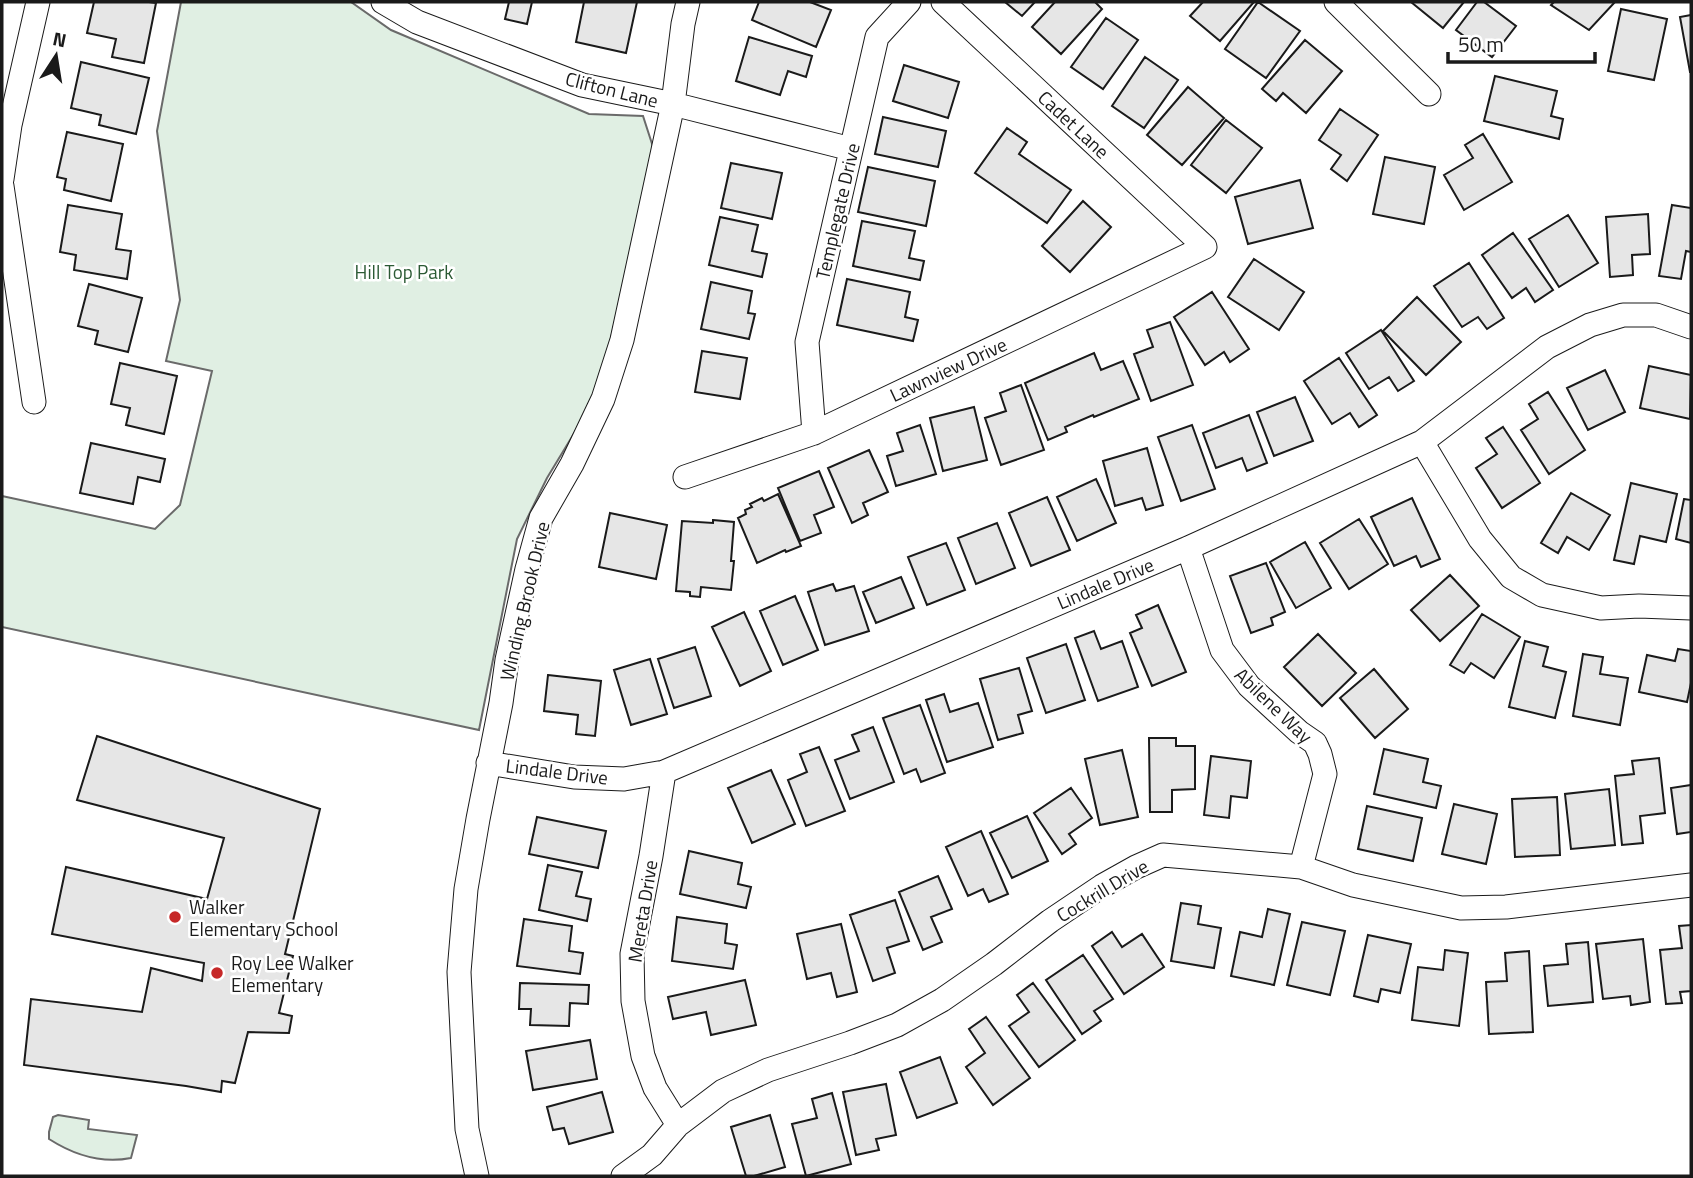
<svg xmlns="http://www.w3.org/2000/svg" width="1693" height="1178" font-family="'Titillium Web',sans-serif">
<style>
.green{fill:#e0efe3;stroke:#6a6a6a;stroke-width:2}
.building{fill:#e6e6e6;stroke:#1a1a1a;stroke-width:2}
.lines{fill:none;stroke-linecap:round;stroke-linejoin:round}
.minor-casing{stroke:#1a1a1a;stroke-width:25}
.minor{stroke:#fff;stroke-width:23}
.poi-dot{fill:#c62828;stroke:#fff;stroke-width:2.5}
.labels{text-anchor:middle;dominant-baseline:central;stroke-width:5;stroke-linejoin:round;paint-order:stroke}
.street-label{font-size:19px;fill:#1a1a1a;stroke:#fff}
.park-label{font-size:19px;fill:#2b5a34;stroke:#fff}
.poi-label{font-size:19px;fill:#1a1a1a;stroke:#fff;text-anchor:start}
</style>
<rect width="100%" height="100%" fill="#fff"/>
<path class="green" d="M181 2H351L391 30 589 114 643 116 654 150 604 369 584 417 547 478 517 539 479 730 2 627V496L155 529 180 505 212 371 166 361 180 300 157 131Z
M58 1115 89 1120 88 1129 137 1135 131 1158C101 1164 74 1155 49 1139V1132L53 1117Z"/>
<path class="building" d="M94 2H149L156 3 144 63 112 57 116 39 87 33Z
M509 2H532L527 24 505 19Z
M584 2H637L626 53 576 42Z
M759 2H810L831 10 816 47 752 20Z
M1005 2H1035L1022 16Z
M1055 2H1095L1102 9 1061 54 1032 27Z
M1203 2H1254L1220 41 1190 16Z
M1258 2 1300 31 1266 78 1225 49Z
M1411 2H1464L1443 28Z
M1477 2H1484L1516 26 1492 57 1456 30Z
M1554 2H1615L1589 30 1551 5Z
M1621 9 1667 19 1654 80 1608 71Z
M1691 15V72H1690L1680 17Z
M1106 18 1138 40 1103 89 1071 67Z
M749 37 812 56 806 77 788 71 780 95 736 81Z
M1305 40 1342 71 1306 113 1283 93 1276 101 1262 89Z
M1145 57 1178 80 1144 128 1112 106Z
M81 62 149 78 136 134 99 125 101 115 71 108Z
M904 65 959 82 948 118 893 101Z
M1495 76 1557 91 1551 116 1563 119 1559 139 1484 121Z
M1188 87 1224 118 1182 165 1147 135Z
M1340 109 1378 135 1347 181 1331 169 1341 155 1319 140Z
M883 117 946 131 938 167 875 154Z
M1226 120 1262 148 1226 193 1191 165Z
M1007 128 1027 142 1019 154 1071 190 1047 223 975 173Z
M67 132 123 144 111 201 64 190 66 179 57 177Z
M1483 134 1512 182 1464 210 1444 175 1473 158 1465 145Z
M1385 157 1435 167 1424 224 1373 214Z
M731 163 782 173 772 219 721 208Z
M868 167 935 181 926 226 858 212Z
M1300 180 1313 228 1248 244 1235 197Z
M1083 201 1111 227 1070 272 1042 246Z
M68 205 122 214 116 249 131 251 127 279 74 270 76 255 60 252Z
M1672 205 1691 208V252L1686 251 1681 279 1659 276Z
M1648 214 1650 254 1632 255 1633 275 1610 277 1606 217Z
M1568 215 1598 263 1559 287 1529 239Z
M720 217 758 225 752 251 767 254 762 277 709 265Z
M862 221 915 231 909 258 924 261 920 280 853 266Z
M1513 233 1553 290 1535 302 1526 288 1512 298 1482 255Z
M1254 259 1304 292 1279 330 1228 297Z
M1469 263 1504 318 1487 329 1478 317 1462 327 1434 286Z
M847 279 910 292 905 317 918 320 913 341 837 325Z
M711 282 752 291 748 313 755 314 749 339 701 329Z
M89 284 142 298 128 352 95 344 98 331 78 326Z
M1212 292 1249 349 1230 362 1224 352 1205 365 1174 317Z
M1417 297 1461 342 1426 375 1383 331Z
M1170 322 1193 385 1151 401 1134 354 1153 347 1147 330Z
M1381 330 1414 381 1398 391 1389 377 1369 389 1346 353Z
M702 351 747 358 740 399 695 392Z
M1094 353 1101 370 1123 361 1139 399 1094 417 1093 415 1065 427 1067 432 1048 440 1025 383Z
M1339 358 1377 415 1359 427 1350 413 1332 424 1304 381Z
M120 363 177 376 164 434 126 425 130 408 111 404Z
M1649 366 1691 375 1690 419 1640 408Z
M1605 370 1625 412 1588 430 1567 388Z
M1021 385 1044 450 1001 465 985 418 1006 411 1000 393Z
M1548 392 1585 450 1549 474 1521 430 1538 419 1529 404Z
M1295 397 1313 441 1274 456 1257 412Z
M974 407 987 460 943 471 930 418Z
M1249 415 1267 463 1247 471 1242 458 1216 468 1203 433Z
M920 425 936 474 896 486 887 456 903 451 897 433Z
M1192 425 1215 489 1181 501 1158 437Z
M1503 427 1540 483 1502 508 1476 468 1497 454 1486 438Z
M91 443 165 459 160 482 138 477 133 504 80 493Z
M1147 448 1163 505 1146 510 1142 498 1115 506 1103 461Z
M869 450 888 492 863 503 868 515 852 523 828 468Z
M819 471 834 507 814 515 821 533 800 541 778 488Z
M1096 479 1116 523 1077 541 1057 497Z
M1631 483 1677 494 1666 542 1640 536 1634 564 1614 560Z
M1571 493 1610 515 1589 550 1567 537 1558 553 1541 543Z
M778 494 801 546 786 552 785 550 757 563 738 518 746 514 745 510 752 507 750 504 762 498 764 501Z
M1047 497 1070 550 1031 566 1009 513Z
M1412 498 1440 559 1421 567 1416 556 1394 566 1371 517Z
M1684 499 1691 500V543L1676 539Z
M610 513 667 525 656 579 599 567Z
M1359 519 1388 564 1349 589 1320 543Z
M713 520 734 522 731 561H734L731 590 701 587 700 597 690 596V592L676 591 682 521 713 523Z
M997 523 1015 568 976 584 958 538Z
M1305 542 1331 588 1296 608 1270 562Z
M946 543 965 590 927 605 908 557Z
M1266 563 1285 612 1271 618 1273 625 1251 633 1230 576Z
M1450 575 1479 606 1440 641 1411 610Z
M901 577 914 608 876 623 863 592Z
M833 584 836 591 854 586 869 631 825 645 808 592Z
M795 596 818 650 783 665 760 611Z
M1158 605 1186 672 1152 686 1130 633 1142 628 1136 615Z
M744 612 771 671 740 686 712 627Z
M1482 614 1520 637 1494 678 1471 663 1464 673 1450 665Z
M1094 631 1101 649 1122 641 1138 687 1098 701 1075 638Z
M1318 634 1356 673 1322 706 1284 667Z
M1525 641 1548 647 1543 666 1566 672 1555 718 1509 707Z
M1066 644 1085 700 1046 713 1027 658Z
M695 647 711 696 674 708 658 659Z
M1678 649 1691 651V683L1687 702 1639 692 1647 655 1675 661Z
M1583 654 1603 657 1600 674 1628 678 1620 725 1573 716Z
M650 659 667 714 631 725 614 670Z
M1019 668 1032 711 1018 715 1023 733 998 740 980 679Z
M1374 669 1408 709 1375 738 1340 698Z
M548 675 601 681 595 736 576 734 578 715 544 711Z
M944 694 950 712 978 703 993 747 947 762 926 700Z
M920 705 945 773 921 782 916 769 904 774 883 718Z
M873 727 894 782 850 799 835 760 859 751 852 735Z
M97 736 320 809 285 954 293 956 279 1013 292 1016 289 1033 248 1032 235 1083 222 1081 221 1092 186 1086 24 1065 31 999 142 1012 151 968 202 981 204 963 52 934 66 867 207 899 224 838 77 800Z
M1149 738H1176V746H1195V789L1172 790V812H1150Z
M819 747 845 811 806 826 788 780 807 772 800 754Z
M1384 749 1428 759 1423 782 1441 786 1436 808 1374 794Z
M1122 750 1138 817 1100 825 1085 759Z
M1211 756 1251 761 1247 798 1231 796 1229 818 1204 815Z
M1659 758 1665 813 1640 816 1643 843 1622 845 1615 776 1634 774 1632 761Z
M771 770 795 824 752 843 728 788Z
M1691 785V832L1677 834 1671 788Z
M1071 788 1092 818 1069 834 1076 844 1062 854 1034 813Z
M1609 789 1615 845 1571 849 1565 794Z
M1557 797 1560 855 1515 857 1512 799Z
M1454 804 1497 814 1486 864 1442 854Z
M1367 806 1422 818 1413 861 1358 849Z
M1027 816 1048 861 1012 878 990 833Z
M537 817 606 831 598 868 529 854Z
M981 831 1008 894 989 902 983 889 968 896 946 847Z
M689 851 742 863 738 884 751 887 746 908 680 894Z
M548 865 582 872 576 896 591 899 587 921 539 910Z
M938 876 952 909 931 917 942 942 923 950 899 892Z
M895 900 909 941 887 948 895 973 873 981 850 915Z
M1181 903 1201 906 1198 924 1221 928 1214 968 1171 961Z
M1268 909 1290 914 1274 985 1231 976 1240 932 1262 937Z
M677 917 727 924 725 943 737 945 733 969 672 961Z
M524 919 572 926 569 951 583 953 580 974 517 966Z
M1302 922 1345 931 1330 995 1287 985Z
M841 924 857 992 837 997 831 973 807 979 797 934Z
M1691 925V991L1680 992 1682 1003 1666 1004 1660 950 1682 948 1679 926Z
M1112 932 1122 947 1142 934 1164 967 1124 994 1092 946Z
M1368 935 1411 944 1400 993 1381 989 1378 1002 1354 996Z
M1643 939 1650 1002 1631 1005 1630 996 1603 999 1596 944Z
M1588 942 1593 1002 1548 1006 1544 966 1568 964 1566 944Z
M1445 950 1468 953 1459 1026 1412 1020 1418 967 1443 970Z
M1529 951 1533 1032 1489 1034 1486 982 1507 981 1505 953Z
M1083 955 1113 999 1094 1011 1101 1021 1082 1034 1046 980Z
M745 980 756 1025 711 1035 706 1012 673 1019 668 997Z
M520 983 589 985 588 1004 570 1003 569 1026 530 1025 531 1009H519Z
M1033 983 1075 1040 1039 1067 1009 1026 1029 1012 1017 995Z
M986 1017 1030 1078 993 1105 966 1067 985 1053 969 1029Z
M590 1040 597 1079 533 1090 526 1051Z
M940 1057 957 1103 917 1118 900 1072Z
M886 1084 896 1135 876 1139 879 1150 856 1155 843 1092Z
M602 1092 613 1132 569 1144 564 1128 553 1130 547 1107Z
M832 1093 851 1164 806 1176 792 1124 817 1118 812 1099Z
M770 1115 785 1167 754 1176H746L731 1127Z"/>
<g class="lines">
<defs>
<path id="minor" d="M383 2 417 22 582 85 673 104 851 149
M1336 2 1429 94
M2 179 10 125 38 2
M2 186 34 402
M814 433 807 342 877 37 909 2
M1422 442 1480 539 1511 577 1542 595 1601 608 1639 606 1691 608
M685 477 814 433 1205 247 943 2
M1188 548 1222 650 1249 686 1299 732 1315 743 1320 754 1325 774 1301 867
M488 763 574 777 624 779 664 772 1188 548 1422 442 1547 347 1590 325 1623 315H1656L1691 327
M664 772 651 856 632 954 633 1001 643 1056 655 1088 678 1125
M477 1176 467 1129 459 972 466 889 478 819 501 703 507 660 527 569 541 518 572 464 603 399 622 340 673 104 683 24 688 2
M623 1176 652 1155 678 1125 723 1091 768 1070 850 1043 897 1025 942 1000 994 964 1050 921 1102 886 1136 867 1163 855 1301 867 1353 885 1461 908 1506 907 1691 885"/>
</defs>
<use href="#minor" class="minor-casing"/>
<use href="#minor" class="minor"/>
</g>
<g class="poi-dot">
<circle cx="175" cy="917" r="7"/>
<circle cx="217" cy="973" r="7"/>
</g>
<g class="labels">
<g class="street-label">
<text transform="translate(612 89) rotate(14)">Clifton Lane</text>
<text transform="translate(1074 124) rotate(43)">Cadet Lane</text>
<text transform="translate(837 211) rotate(-77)">Templegate Drive</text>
<text transform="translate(948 369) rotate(-25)">Lawnview Drive</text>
<text transform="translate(1105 583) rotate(-23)">Lindale Drive</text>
<text transform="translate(524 601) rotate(-77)">Winding Brook Drive</text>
<text transform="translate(1274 705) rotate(44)">Abilene Way</text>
<text transform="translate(557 771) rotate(7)">Lindale Drive</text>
<text transform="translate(1102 890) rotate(-31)">Cockrill Drive</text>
<text transform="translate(642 911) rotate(-81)">Mereta Drive</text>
</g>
<g class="park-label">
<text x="404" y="271">Hill Top Park</text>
</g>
<g class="poi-label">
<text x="189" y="906">Walker<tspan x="189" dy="22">Elementary School</tspan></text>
<text x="231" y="962">Roy Lee Walker<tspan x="231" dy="22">Elementary</tspan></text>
</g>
</g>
<rect width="1693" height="1178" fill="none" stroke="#1a1a1a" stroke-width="7"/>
<g transform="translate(56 56) rotate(12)" stroke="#ffffff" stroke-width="5" paint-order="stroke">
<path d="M0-5L12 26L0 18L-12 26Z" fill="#1a1a1a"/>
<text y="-10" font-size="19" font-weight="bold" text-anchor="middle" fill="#1a1a1a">N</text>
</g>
<path d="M1448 52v10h147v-10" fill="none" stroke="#1a1a1a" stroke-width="3.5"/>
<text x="1458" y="52" font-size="21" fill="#1a1a1a" stroke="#ffffff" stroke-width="5" paint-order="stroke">50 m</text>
</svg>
